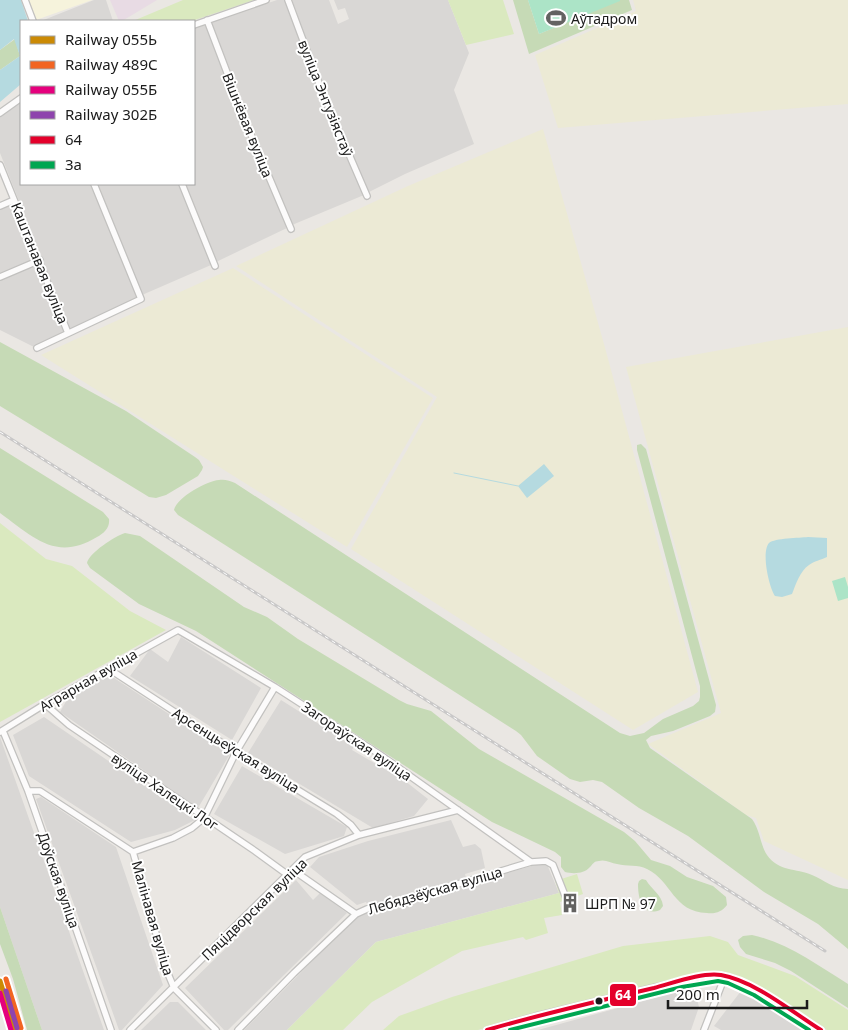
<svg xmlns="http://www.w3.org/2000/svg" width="848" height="1030" font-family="'Noto Sans',sans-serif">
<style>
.residential{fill:#d9d7d5}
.industrial{fill:#e8dbe4}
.education{fill:#f6f3dc}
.farmland{fill:#ecead5}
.grass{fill:#dae9bf}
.forest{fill:#c6dab6}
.pitch{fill:#ace4c7}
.water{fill:#b5dae0}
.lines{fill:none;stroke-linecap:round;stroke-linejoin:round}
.stream{stroke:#b5dae0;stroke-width:1}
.minor-casing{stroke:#c2c1bf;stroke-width:8}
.minor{stroke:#fcfbfb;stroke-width:5.5}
.rail-casing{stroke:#c9c8c8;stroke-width:3}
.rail{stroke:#fff;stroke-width:1;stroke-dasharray:4;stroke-linecap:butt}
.bus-1-casing{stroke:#fff;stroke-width:8}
.bus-2-casing{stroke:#fff;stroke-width:8}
.bus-1{stroke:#e4002b;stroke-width:4}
.bus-2{stroke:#00a651;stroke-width:4}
.rail-1-casing{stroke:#fff;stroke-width:9}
.rail-2-casing{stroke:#fff;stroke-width:9}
.rail-3-casing{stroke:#fff;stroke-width:9}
.rail-4-casing{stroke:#fff;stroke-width:9}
.rail-1{stroke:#cb8a05;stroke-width:5}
.rail-2{stroke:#f26522;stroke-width:5}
.rail-3{stroke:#e5007d;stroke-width:5}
.rail-4{stroke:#8e44ad;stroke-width:5}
.bus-dot{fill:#1b1b1b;stroke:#fff;stroke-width:2}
.labels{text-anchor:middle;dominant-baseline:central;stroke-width:4;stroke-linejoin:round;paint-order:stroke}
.poi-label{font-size:14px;fill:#1b1b1b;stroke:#fff;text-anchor:start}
.street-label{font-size:14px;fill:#1b1b1b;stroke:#fff}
.line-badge{stroke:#fff;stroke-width:2}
.badge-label{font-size:14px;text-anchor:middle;font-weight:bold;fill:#fff}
</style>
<rect width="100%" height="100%" fill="#eae7e3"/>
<path class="residential" d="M94 0H106L113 21H41Z
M277 0H285L323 98 364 195 292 225 211 22Z
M292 0H329L338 24 349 19 345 8 338 10 334 0H448L469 53 454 90 474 144 405 174 369 192 326 94Z
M206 24 287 228 216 262 185 184H194V28Z
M21 101V184H93L137 298 70 329 0 153V116Z
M98 184H179L211 265 142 295Z
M13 204 35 259 0 274V209Z
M38 264 65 331 34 347 0 330V280Z
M181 637 261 688 232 740 130 676 150 649 168 662Z
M108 674 230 754 198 808 60 712 69 696Z
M281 700 354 746 352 750 405 781 428 799 414 816 373 828 248 753Z
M44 717 195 820 175 830 131 842 29 776 13 735Z
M0 737 104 1030H42L0 907Z
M242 766 347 827 344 836 285 854 214 814Z
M41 797 116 847 163 985 122 1030H119L36 799Z
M451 820 463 847 475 844 481 849 485 868 465 874 466 878 368 905 366 902 357 905 310 867 319 857 368 841Z
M546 862 559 893 376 942 287 1030H244L358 915Z
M296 880 313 900 320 893 347 913 228 1030H224L185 988Z
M694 987 699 1007 691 1030H538Z
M741 991 805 1030H721L714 1026Z
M170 1002H178L206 1030H141Z"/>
<path class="industrial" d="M110 0H157L122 21H119Z"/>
<path class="education" d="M29 0H92L36 20Z"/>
<path class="farmland" d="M633 0H848V104L558 128 535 55 636 11Z
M543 129 604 344 698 692 633 730 351 549 437 397 236 266 408 186Z
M233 268 433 398 347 547 41 355Z
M848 327V880L764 841 756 818 746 815 648 744 721 713 626 367Z"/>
<path class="grass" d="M183 0H254L192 21H133Z
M448 0H503L514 34 466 45Z
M0 523 46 559 72 566 130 611 166 630 0 722Z
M577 874 583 894 560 902 562 915 544 918 548 933 526 940 523 937 462 951 372 1002 343 1030H287L376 942 559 893 555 881Z
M710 936 728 942 738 955 795 976 848 1010V1030H827L749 982 721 971 694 974 546 1011 478 1030H383L399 1016 452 997 623 946Z"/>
<path class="forest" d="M513 0H528L539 34 620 0H629L632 10 529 54Z
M15 39 20 56 0 70V50Z
M0 342 126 411 195 457 199 460 203 467 202 470 198 476 166 495 156 498 149 497 0 406Z
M641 444 646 449 716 705 715 712 710 716 673 731 651 736 646 740 650 748 752 819C760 830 760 844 767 855 779 872 796 868 812 875 824 880 834 889 848 889V949L818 924 764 892 688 836 639 808 602 782 593 780 580 782 570 779 537 756 521 735 516 731 178 515 174 510C177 497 207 481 219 480 225 479 230 481 235 483L620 733 630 736 644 733 663 719 693 706 699 701 700 697V686L637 450V445Z
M0 448 103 512 109 519C110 528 104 533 97 537 56 562 33 537 0 513Z
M125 533 140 536 244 607 267 617 298 639 399 700 407 704 431 711 479 749 624 832 635 841 651 860 670 866 687 877 713 886 726 897 727 905C722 912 715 914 707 913 673 912 672 881 647 869 638 864 627 867 617 864 611 863 605 859 599 861 594 861 593 864 590 867 584 874 573 874 565 872L561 867V857L555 852 492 822 196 631 139 604 90 568 87 563C89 553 115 536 125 533Z
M642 879 646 880C651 889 662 895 663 906L660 910C642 917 638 898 638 884L639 881Z
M0 907 42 1030H27L13 979 0 944Z
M752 935C788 943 817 965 848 984V1008L791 971 775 963 746 954 740 947 738 940 743 936Z"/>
<path class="pitch" d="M528 0H620V1L539 34Z
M845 577 848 587V598L838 601 832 581Z"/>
<path class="water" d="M0 0H21L28 21H21V84L0 102V70L20 56 14 39 0 50Z
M544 464 554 476 527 498 518 486Z
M808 537 827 538V557C821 560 814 561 809 565 800 571 796 584 792 594L782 597 775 596C769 587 761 552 769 543 775 538 799 538 808 537Z"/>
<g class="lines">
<path class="stream" d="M454 473 518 486"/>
<defs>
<path id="minor" d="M25 0 33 21
M288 0 323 94 367 196
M207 20 247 125 291 229
M194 25 266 0
M0 113 21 98
M0 165 68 333
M182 184 215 266
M0 206 14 200
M0 277 40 260
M37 348 141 299 94 184
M109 669 236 752 337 814 351 825 359 835
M45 704 69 725 255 851 288 875
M3 731 28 791 111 1030
M0 732 45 704 178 630 275 687 379 754 531 862
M28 791H40L133 852 166 969 174 988 216 1030
M133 852 173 838 192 828 204 818 236 752 275 687
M293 870 356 914
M130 1030 305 857 359 835 458 810
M238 1030 294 973 356 914 367 909 438 890 531 862 546 861 553 865 566 898
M487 1030 536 1016 681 981C694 978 707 975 719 975 745 977 798 1016 821 1030
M704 1030 725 976"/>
</defs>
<use href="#minor" class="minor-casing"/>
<use href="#minor" class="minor"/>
<defs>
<path id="rail" d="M0 432 825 951"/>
</defs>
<use href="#rail" class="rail-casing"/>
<use href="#rail" class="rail"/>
<defs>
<path id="bus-1" d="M487 1030C542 1014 598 1001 654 988 673 983 702 972 721 975 755 981 792 1012 821 1030"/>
<path id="bus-2" d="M510 1030 682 987 718 981 728 983 754 995 809 1030"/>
</defs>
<use href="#bus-1" class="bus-1-casing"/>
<use href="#bus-2" class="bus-2-casing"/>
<use href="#bus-1" class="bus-1"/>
<use href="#bus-2" class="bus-2"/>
<defs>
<path id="rail-1" d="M0 981 15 1030"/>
<path id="rail-2" d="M6 979 21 1028"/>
<path id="rail-3" d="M0 993 11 1030"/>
<path id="rail-4" d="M6 991 17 1028"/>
</defs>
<use href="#rail-1" class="rail-1-casing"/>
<use href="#rail-2" class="rail-2-casing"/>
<use href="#rail-3" class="rail-3-casing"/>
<use href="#rail-4" class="rail-4-casing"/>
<use href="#rail-1" class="rail-1"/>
<use href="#rail-2" class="rail-2"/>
<use href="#rail-3" class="rail-3"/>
<use href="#rail-4" class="rail-4"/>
</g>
<defs>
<symbol id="stadium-bare" viewBox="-9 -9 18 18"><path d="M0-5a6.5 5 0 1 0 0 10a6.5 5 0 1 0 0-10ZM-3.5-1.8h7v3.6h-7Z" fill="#636261" stroke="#fff" stroke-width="2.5" paint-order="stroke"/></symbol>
<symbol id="building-bare" viewBox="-9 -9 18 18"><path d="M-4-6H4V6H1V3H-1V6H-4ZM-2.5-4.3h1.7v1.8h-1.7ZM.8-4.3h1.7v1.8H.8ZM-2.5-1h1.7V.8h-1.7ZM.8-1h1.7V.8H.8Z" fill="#636261" stroke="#fff" stroke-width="2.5" paint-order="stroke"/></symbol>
</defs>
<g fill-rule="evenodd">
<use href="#stadium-bare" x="542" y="4" width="28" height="28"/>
<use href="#building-bare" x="556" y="889" width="28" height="28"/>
</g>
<circle class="bus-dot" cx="599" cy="1001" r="4.5"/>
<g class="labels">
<g class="poi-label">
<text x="571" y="18">Аўтадром</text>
<text x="585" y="903">ШРП № 97</text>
</g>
<g class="street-label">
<text transform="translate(326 98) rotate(68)">вуліца Энтузіястаў</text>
<text transform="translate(248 125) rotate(68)">Вішнёвая вуліца</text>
<text transform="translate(40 263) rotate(68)">Каштанавая вуліца</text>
<text transform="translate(88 680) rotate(-30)">Аграрная вуліца</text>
<text transform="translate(357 741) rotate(34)">Загораўская вуліца</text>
<text transform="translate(236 750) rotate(32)">Арсенцьеўская вуліца</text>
<text transform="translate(165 791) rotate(34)">вуліца Халецкі Лог</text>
<text transform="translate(59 880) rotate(71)">Доўская вуліца</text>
<text transform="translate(435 890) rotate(-16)">Лебядзёўская вуліца</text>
<text transform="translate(254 909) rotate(-44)">Пяцідворская вуліца</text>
<text transform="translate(153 918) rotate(74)">Малінавая вуліца</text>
</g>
</g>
<rect class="line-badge" x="609" y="983" width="28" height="24" rx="5" fill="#e4002b"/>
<g class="badge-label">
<text x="623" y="1000">64</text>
</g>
<rect x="20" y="20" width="175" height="165" fill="#ffffff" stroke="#a4a4a4"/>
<rect x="30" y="36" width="25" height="8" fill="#cb8a05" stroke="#a4a4a4"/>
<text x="65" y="45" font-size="15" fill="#1b1b1b">Railway 055Ь</text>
<rect x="30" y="61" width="25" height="8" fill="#f26522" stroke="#a4a4a4"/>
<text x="65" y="70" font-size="15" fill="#1b1b1b">Railway 489С</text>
<rect x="30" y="86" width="25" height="8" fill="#e5007d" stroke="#a4a4a4"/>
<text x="65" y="95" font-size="15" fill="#1b1b1b">Railway 055Б</text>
<rect x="30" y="111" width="25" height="8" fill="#8e44ad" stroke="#a4a4a4"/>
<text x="65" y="120" font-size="15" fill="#1b1b1b">Railway 302Б</text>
<rect x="30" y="136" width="25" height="8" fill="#e4002b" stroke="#a4a4a4"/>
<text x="65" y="145" font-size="15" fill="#1b1b1b">64</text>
<rect x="30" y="161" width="25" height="8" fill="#00a651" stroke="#a4a4a4"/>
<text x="65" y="170" font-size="15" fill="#1b1b1b">3а</text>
<path d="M668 1000v8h139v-8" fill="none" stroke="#1b1b1b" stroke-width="2.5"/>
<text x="676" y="1000" font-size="15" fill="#1b1b1b" stroke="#ffffff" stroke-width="4" paint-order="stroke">200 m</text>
</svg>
